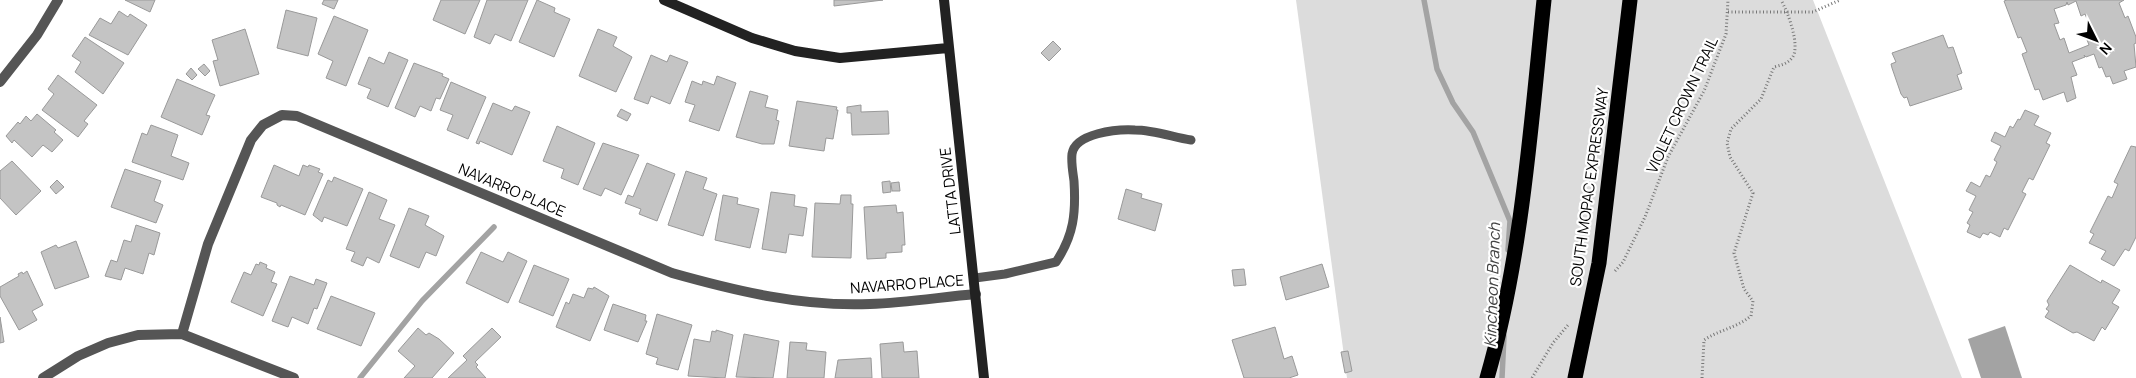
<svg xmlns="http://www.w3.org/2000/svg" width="2136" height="378" font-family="Manrope,sans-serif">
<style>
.green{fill:#dcdcdc}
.water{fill:#a3a3a3}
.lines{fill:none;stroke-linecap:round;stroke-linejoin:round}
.stream{stroke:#a3a3a3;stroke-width:5.5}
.building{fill:#c4c4c4;stroke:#999;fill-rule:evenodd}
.path{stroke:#777;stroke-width:3;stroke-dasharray:1 2.5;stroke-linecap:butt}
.lane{stroke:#555;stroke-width:9}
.street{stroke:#555;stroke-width:10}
.secondary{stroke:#222;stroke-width:10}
.highway{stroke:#000;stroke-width:15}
.labels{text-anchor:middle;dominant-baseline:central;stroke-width:4.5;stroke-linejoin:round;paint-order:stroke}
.street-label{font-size:15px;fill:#000;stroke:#fff}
.water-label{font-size:16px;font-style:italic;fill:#444;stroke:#fff}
</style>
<rect width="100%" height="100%" fill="#fff"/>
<path class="green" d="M1296 0H1813L1962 378H1347Z"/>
<path class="water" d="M2005 326 2022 378H1981L1968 339Z"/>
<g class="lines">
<path class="stream" d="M1424 0 1437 69 1453 103 1473 132 1510 221 1508 250
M360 378 422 301 494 227
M1502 378 1504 336"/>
</g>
<path class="building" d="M125 0H155L150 12Z
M324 0H338L334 9 322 4Z
M441 0H480L465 34 433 20Z
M487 0H528L511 41 495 34 490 44 474 37Z
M537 0 555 8 554 12 570 19 554 57 519 42Z
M834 0H883L834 6Z
M2007 0H2124L2119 3 2125 18 2128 16 2136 37V43L2134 44 2136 67 2124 71 2127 79 2113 84 2110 76 2106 77 2102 67 2099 68 2094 54 2086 57 2084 55 2085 57 2072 62 2077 75 2071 77 2076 98 2067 102 2064 92 2043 100 2039 89 2035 90 2022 54 2027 52 2021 37 2018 38 2004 1ZM2076 1 2081 16 2085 14 2091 29 2084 32 2089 45 2069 53 2064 38 2060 40 2054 24 2059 23 2054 9 2066 5 2067 2 2068 5Z
M286 10 317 18 308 56 277 48Z
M119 11 128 17 130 14 147 25 128 55 89 35 100 18 111 24Z
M334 16 368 30 346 86 326 78 333 61 318 54Z
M245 29 259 74 220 86 213 61 218 60 212 40Z
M598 29 617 37 613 46 632 57 616 92 579 76Z
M1943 35 1948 48 1953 47 1962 73 1957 75 1962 89 1910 106 1907 97 1904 98 1901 94 1892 68 1891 64 1896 62 1892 53Z
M85 37 124 63 103 94 75 72 81 62 72 56Z
M1053 41 1061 49 1049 61 1041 53Z
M389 52 408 60 388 107 367 98 371 89 358 84 369 57 384 64Z
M651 55 667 62 670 55 688 62 670 104 651 96 648 104 634 99Z
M414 63 443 74 442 76 449 79 440 99 436 98 431 111 420 106 415 117 395 108Z
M204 64 210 71 205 76 198 69Z
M191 68 197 75 192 80 186 74Z
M58 75 97 105 84 121 88 124 78 137 42 110 54 94 48 89Z
M717 76 736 83 719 131 689 121 695 105 685 102 692 81 702 85 703 81 714 85Z
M177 79 215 95 206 115 210 116 202 135 161 117Z
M451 82 486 97 468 139 447 130 453 115 440 110Z
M750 91 768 96 765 107 778 110 776 120 779 121 774 144H762L736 137Z
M797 101 837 107 836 110H838L833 139 826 138 824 151 789 146Z
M493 103 512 111 515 106 530 112 512 155 480 141 479 144 476 143Z
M861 105V112L888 111 889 134 852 135 851 113H847V107Z
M621 109 631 114 627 121 617 116Z
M2025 110 2039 116 2034 125 2051 133 2046 143 2050 145 2033 180 2029 178 2022 192 2026 194 2008 230 2004 228 2000 237 1990 232 1988 235 1983 233 1980 238 1967 232 1970 225 1967 223 1973 212 1969 210 1976 196 1966 191 1971 182 1980 187 1986 175 1990 177 1997 162 1994 160 2001 146 1991 141 1995 132 2005 137 2010 126 2013 128 2018 119 2020 120Z
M37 114 56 130 54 132 63 140 52 152 43 145 32 157 14 140 12 143 6 136 18 122 20 124 26 116 31 121Z
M151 125 178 135 171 156 189 163 183 180 132 162 142 133 147 135Z
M557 126 595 143 578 185 561 178 564 169 543 161Z
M603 143 639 155 621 195 605 188 601 196 583 189Z
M2131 146 2136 147V237L2129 251 2125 249 2114 266 2101 259 2106 251 2089 243 2094 234 2090 232 2108 196 2112 198 2118 184 2114 182Z
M12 161 41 191 16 215 0 198V171Z
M647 163 675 174 657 221 639 214 641 209 625 203 628 195 633 197Z
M274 165 299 176 303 165 308 167 309 165 320 169 318 172 323 174 305 215 281 205 280 207 277 205V203L261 197Z
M125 169 161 181 154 201 163 205 156 223 111 207Z
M686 171 707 178 703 189 717 194 703 236 668 225Z
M334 177 363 189 347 226 324 217 322 222 313 215 328 180 332 182Z
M57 180 64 187 56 194 50 187Z
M890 181 891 192 883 193 882 182Z
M899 182 900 191H892L891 183Z
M1126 189 1142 194 1141 198 1162 204 1155 231 1118 219Z
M369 192 387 200 379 219 395 225 379 263 367 257 363 266 351 261 355 252 346 249Z
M771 192 795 195 794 206 807 208 803 236 789 234 786 253 762 249Z
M723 195 738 198 737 204 759 209 750 248 715 240Z
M841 195H851V204H853L851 258 812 257 815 203 840 204Z
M896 205 897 213 903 212 905 245H902V252L886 253V258L867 259 864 207Z
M409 208 429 216 425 225 444 236 436 256 426 252 419 268 390 256Z
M136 225 160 233 154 255 149 253 143 274 125 268 121 280 105 276 111 260 117 262 124 240 131 242Z
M76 241 89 277 55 289 41 252 56 245 58 248Z
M481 252 503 262 508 252 527 261 508 303 466 283Z
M260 262 267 265 266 268 275 272 271 282 277 284 263 316 231 302 244 272 251 275 256 264 259 265Z
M1322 264 1329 287 1286 300 1280 277Z
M534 265 569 279 553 316 519 302Z
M2070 265 2101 283 2102 280 2120 290 2112 303 2119 307 2105 330 2102 327 2094 341 2077 332 2073 333 2045 317 2049 311 2046 309 2049 305 2047 301Z
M1244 269 1246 285 1234 286 1232 270Z
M27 271 43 305 32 311 37 320 19 330 0 296V287L19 276 18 274 22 272 23 274Z
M290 276 314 285 316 279 327 283 317 309 314 308 308 324 292 317 288 327 272 321Z
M594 287 609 296 590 341 556 327 566 302 569 304 573 294 584 298 588 288 593 289Z
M331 296 375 313 361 346 317 329Z
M613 304 646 315 645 321H647L638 342 604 330Z
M657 314 692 325 678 370 656 364 658 358 646 354Z
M0 317 4 342 0 343Z
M1275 327 1284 359 1292 356 1298 375 1289 378H1244L1232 340Z
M418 328 426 335 429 333 439 339 454 353 432 378H404L415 366 398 351Z
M492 328 501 337 475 362 478 365 476 367 486 378H448L467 360 463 356Z
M716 330 733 335 725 378 688 376 694 339 710 342 712 331 716 332Z
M744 334 779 341 773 378 736 377Z
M790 342 807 343 806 350 826 352 824 378H787Z
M903 342 904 352 917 351 919 378H882L880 344Z
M1348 351 1352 371 1345 373 1341 352Z
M871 358 872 378H835L838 360Z"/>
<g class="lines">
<path class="path" d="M1728 12H1813L1840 0
M1615 271 1623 262 1645 217 1668 157 1704 91 1726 34 1728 0
M1532 378 1553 343 1568 325
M1702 378 1704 340C1719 330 1736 328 1751 316L1753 301 1744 289 1734 253 1753 193 1730 157 1727 143 1731 129 1761 99 1774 67C1781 65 1787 64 1792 58 1801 47 1788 12 1781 0"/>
<path class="lane" d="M975 278 1005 274 1056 262C1074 235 1076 213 1074 181 1073 173 1071 163 1072 154 1075 133 1117 129 1135 130 1153 130 1173 137 1191 140"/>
<path class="street" d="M0 82 37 35 58 0
M182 334 208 244 251 140 263 125 282 115 297 116 672 273C736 291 802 307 870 304 906 303 941 297 976 294
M43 378 78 356 108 343 138 335 182 334 294 378"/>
<path class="secondary" d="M664 0 752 38 795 51 840 58 948 48
M944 0 984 378"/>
<path class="highway" d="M1487 378C1522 258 1531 124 1544 0
M1575 378 1599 263 1630 0"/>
</g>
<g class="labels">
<g class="street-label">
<text transform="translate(1682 105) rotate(-65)">VIOLET CROWN TRAIL</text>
<text transform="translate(1589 187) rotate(-82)">SOUTH MOPAC EXPRESSWAY</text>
<text transform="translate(512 190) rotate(23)">NAVARRO PLACE</text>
<text transform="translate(950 191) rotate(-97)">LATTA DRIVE</text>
<text transform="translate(907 284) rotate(-4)">NAVARRO PLACE</text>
</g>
<g class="water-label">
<text transform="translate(1492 285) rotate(-88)">Kincheon Branch</text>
</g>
</g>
<g transform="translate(2096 40) rotate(132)" stroke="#ffffff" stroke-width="4" paint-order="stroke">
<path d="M0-4L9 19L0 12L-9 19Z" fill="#000000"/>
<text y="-8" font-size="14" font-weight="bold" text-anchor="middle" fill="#000000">N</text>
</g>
</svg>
